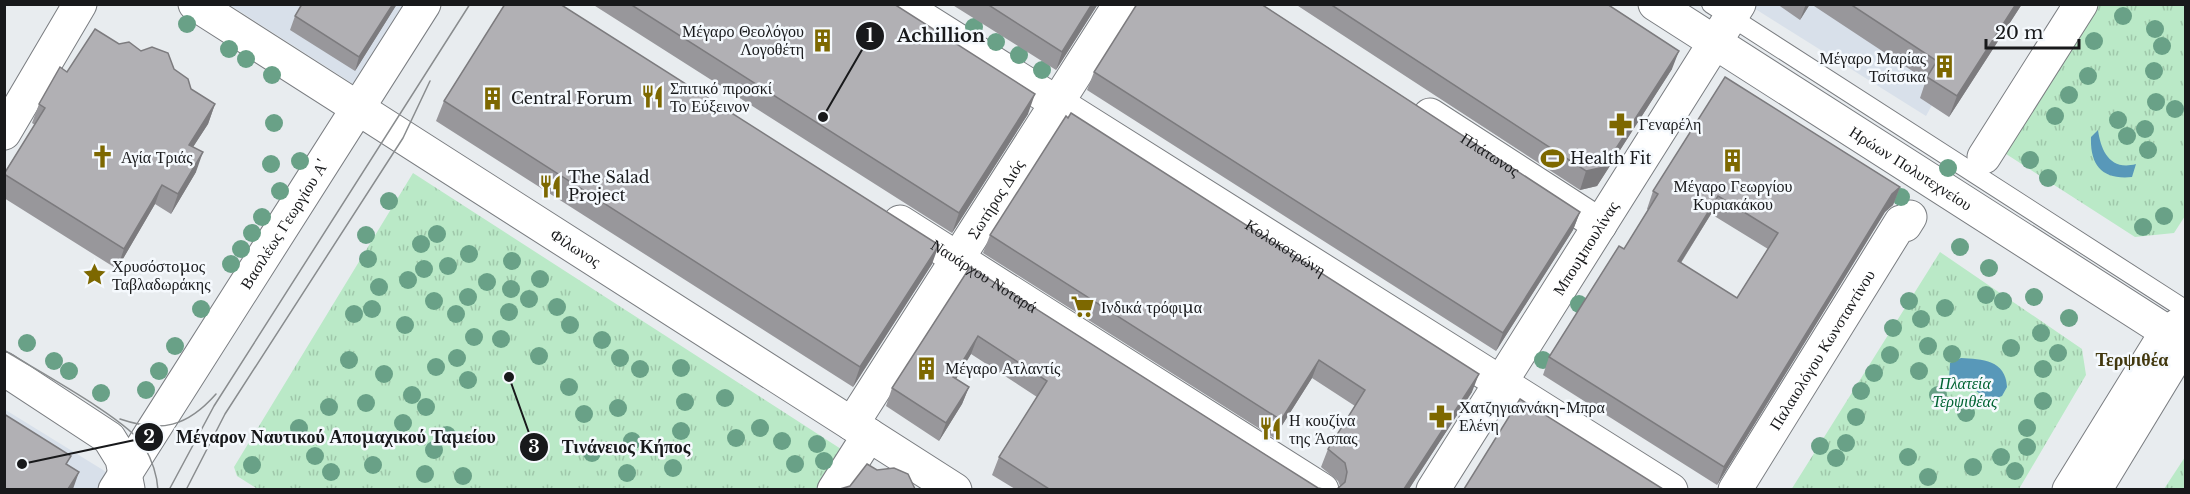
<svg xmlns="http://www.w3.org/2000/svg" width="2190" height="494" font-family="'Libre Baskerville',serif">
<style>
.built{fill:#d8e0ea}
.park{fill:url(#park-tufts)}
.water{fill:#5898b9}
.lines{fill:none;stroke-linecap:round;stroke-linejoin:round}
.lane-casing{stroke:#7a7d81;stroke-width:20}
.street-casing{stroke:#7a7d81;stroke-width:35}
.secondary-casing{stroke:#7a7d81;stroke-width:35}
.lane{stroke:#fff;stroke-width:18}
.street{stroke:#fff;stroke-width:33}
.secondary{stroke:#fff;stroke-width:33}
.tram{stroke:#898c8e;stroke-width:1.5}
.tree{fill:#69a187}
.wall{fill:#98979b;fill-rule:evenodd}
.shaded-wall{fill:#7c7b7e}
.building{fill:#b1b0b4;stroke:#7c7b7e;stroke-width:1.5;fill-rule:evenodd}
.labels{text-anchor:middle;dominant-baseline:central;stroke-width:5;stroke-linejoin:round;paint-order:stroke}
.poi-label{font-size:16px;fill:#18191b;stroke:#f5f9fd;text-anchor:start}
.street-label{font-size:16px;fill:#18191b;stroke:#f5f9fd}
.park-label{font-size:16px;font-style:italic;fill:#016332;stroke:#f5f9fd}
.neighbourhood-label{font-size:18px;font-weight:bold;fill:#42380e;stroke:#f5f9fd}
.leader{fill:none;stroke:#18191b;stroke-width:2}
.callout-dot{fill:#18191b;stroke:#f5f9fd;stroke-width:2}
.mark-label{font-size:18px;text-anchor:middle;font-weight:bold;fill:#fff}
.callout-label{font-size:18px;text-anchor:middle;font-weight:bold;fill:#18191b;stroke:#f5f9fd;stroke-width:5;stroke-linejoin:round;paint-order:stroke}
</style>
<defs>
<pattern id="park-tufts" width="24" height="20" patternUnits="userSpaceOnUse" patternTransform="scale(1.5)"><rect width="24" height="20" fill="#bae9c7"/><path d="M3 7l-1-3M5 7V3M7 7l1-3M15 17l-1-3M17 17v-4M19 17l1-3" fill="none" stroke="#9fc7aa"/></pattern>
</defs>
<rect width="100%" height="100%" fill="#e8ecef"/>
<path class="built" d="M230 5H418L364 91Z
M1749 5H1918L1969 37 1926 116Z
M4 409 116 478 109 489H5Z"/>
<path class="park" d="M2098 5H2185V216L2174 233 2135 237 2003 152Z
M413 173 841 449 815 490H259L237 476 234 467Z
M1940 252 2082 349 2086 375 2019 489 1791 490Z
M2185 457V489H2164Z"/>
<path class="water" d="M2098 130C2101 151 2110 171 2136 164L2132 177C2102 180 2090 165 2091 137Z
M1961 358C1982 359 2006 360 2007 387L2002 396 1989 401 1970 386 1957 385 1949 381 1950 363Z"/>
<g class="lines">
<defs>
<path id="lane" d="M1711 4 2186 310"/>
<g id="street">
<path id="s1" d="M195 4 955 490"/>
<path id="s2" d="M900 4 1671 490"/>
<path id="s3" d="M1430 115 1600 225"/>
<path d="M4 133 80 4"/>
<path d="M1984 157 2081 4"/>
<path id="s4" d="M900 222 1322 490"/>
<path id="s5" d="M852 424 1120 4"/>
<path d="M834 490 869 435"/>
<path id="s6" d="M1735 490 1901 222 1905 225 1910 217"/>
<path d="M2069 490 2166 333 2186 320"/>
</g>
<g id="secondary">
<path id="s7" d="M1655 4 2186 344"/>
<path d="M4 369 109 438 122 459 128 489"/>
<path id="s8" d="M115 490 424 4"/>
<path id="s9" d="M1433 490 1739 4"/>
<path d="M2095 490 2186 340"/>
</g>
</defs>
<use href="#lane" class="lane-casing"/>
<use href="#street" class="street-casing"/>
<use href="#secondary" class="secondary-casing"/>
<use href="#lane" class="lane"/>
<use href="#street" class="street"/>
<use href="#secondary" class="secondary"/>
<path class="tram" d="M4 350C36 370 127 419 144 446 152 460 157 474 158 490
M120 419C161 433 187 427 216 394
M169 490 214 406 470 4
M186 490 225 414 403 138 430 81"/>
</g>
<g class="tree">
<circle cx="2123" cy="16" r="9"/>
<circle cx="187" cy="24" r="9"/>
<circle cx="974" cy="27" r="9"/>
<circle cx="2155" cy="29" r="9"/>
<circle cx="2094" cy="41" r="9"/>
<circle cx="996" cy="42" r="9"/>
<circle cx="2162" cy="46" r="9"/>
<circle cx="229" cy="49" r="9"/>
<circle cx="1019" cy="55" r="9"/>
<circle cx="246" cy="59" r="9"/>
<circle cx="1042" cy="70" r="9"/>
<circle cx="2154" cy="71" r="9"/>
<circle cx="272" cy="75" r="9"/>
<circle cx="2088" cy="76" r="9"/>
<circle cx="2069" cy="95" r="9"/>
<circle cx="2156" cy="102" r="9"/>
<circle cx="2175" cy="109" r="9"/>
<circle cx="2055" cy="116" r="9"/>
<circle cx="2118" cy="120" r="9"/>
<circle cx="274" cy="123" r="9"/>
<circle cx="2145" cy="129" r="9"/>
<circle cx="2127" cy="136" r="9"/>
<circle cx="2148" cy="150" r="9"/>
<circle cx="2030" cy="160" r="9"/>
<circle cx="300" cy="161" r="9"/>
<circle cx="271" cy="164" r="9"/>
<circle cx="1948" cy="168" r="9"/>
<circle cx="2048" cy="178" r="9"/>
<circle cx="280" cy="191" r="9"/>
<circle cx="1901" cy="197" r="9"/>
<circle cx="389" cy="201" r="9"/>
<circle cx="2164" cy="216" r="9"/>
<circle cx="262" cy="217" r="9"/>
<circle cx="2143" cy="227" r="9"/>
<circle cx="252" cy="233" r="9"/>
<circle cx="437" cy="234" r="9"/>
<circle cx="366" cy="235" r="9"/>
<circle cx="421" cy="244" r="9"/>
<circle cx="1960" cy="247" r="9"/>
<circle cx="241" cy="249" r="9"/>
<circle cx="469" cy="254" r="9"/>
<circle cx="368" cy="259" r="9"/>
<circle cx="512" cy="261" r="9"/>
<circle cx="231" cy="264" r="9"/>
<circle cx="448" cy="266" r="9"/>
<circle cx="1989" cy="268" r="9"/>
<circle cx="424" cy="269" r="9"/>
<circle cx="540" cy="279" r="9"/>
<circle cx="408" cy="280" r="9"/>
<circle cx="487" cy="282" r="9"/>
<circle cx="379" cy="287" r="9"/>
<circle cx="511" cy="289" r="9"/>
<circle cx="1986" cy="295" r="9"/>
<circle cx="468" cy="297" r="9"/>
<circle cx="2034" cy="297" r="9"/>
<circle cx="529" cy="299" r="9"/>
<circle cx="434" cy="301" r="9"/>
<circle cx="1909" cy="301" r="9"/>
<circle cx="2003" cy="301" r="9"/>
<circle cx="1579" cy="304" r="9"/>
<circle cx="557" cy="307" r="9"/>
<circle cx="1945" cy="308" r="9"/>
<circle cx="201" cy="309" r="9"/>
<circle cx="372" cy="309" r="9"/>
<circle cx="509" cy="312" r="9"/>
<circle cx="354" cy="314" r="9"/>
<circle cx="456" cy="314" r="9"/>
<circle cx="2069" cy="318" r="9"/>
<circle cx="1921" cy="319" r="9"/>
<circle cx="405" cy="325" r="9"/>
<circle cx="570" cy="325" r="9"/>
<circle cx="1893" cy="328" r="9"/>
<circle cx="2041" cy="333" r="9"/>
<circle cx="474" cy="337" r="9"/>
<circle cx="501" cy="339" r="9"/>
<circle cx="602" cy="340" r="9"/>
<circle cx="27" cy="343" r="9"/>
<circle cx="175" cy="346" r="9"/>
<circle cx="1928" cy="346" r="9"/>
<circle cx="2011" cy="348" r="9"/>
<circle cx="2058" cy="353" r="9"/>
<circle cx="1952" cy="354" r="9"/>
<circle cx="1890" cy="355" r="9"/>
<circle cx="539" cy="356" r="9"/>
<circle cx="457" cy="358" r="9"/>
<circle cx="620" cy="358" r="9"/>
<circle cx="349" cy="360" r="9"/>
<circle cx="1543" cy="360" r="9"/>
<circle cx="54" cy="361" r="9"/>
<circle cx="436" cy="367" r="9"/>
<circle cx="681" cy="368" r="9"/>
<circle cx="640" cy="369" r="9"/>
<circle cx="2043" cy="369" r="9"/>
<circle cx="69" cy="371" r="9"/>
<circle cx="159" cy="371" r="9"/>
<circle cx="1919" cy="371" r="9"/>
<circle cx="1874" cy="373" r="9"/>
<circle cx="384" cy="374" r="9"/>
<circle cx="468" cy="380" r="9"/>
<circle cx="569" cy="387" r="9"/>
<circle cx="146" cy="390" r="9"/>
<circle cx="1861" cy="391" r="9"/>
<circle cx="101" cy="393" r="9"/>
<circle cx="412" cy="395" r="9"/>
<circle cx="1938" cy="395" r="9"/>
<circle cx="725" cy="398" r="9"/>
<circle cx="2043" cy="401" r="9"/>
<circle cx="685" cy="402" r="9"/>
<circle cx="366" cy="403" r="9"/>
<circle cx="329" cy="407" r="9"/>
<circle cx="426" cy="407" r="9"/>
<circle cx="618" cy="408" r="9"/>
<circle cx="1966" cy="413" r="9"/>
<circle cx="584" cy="414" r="9"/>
<circle cx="1856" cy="417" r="9"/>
<circle cx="403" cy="423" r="9"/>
<circle cx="299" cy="428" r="9"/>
<circle cx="760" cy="428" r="9"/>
<circle cx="2027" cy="428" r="9"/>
<circle cx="681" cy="431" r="9"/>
<circle cx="447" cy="435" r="9"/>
<circle cx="736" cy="438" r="9"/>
<circle cx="632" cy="441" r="9"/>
<circle cx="782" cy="441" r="9"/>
<circle cx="1846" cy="443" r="9"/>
<circle cx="817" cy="444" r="9"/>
<circle cx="1820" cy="446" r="9"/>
<circle cx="2027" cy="447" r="9"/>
<circle cx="434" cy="450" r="9"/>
<circle cx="592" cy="453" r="9"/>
<circle cx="315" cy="456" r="9"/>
<circle cx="1908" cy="457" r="9"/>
<circle cx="2001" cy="457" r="9"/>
<circle cx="1836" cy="458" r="9"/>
<circle cx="824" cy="461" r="9"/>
<circle cx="795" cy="464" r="9"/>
<circle cx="252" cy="465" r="9"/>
<circle cx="373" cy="465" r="9"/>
<circle cx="1973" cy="467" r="9"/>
<circle cx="673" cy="468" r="9"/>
<circle cx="2015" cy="471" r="9"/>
<circle cx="331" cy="472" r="9"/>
<circle cx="627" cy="473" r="9"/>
<circle cx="425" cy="474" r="9"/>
<circle cx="463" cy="476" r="9"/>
<circle cx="1928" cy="477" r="9"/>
</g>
<path class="wall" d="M397 4 355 71 290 30 295 16Z
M592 4H894L1028 114 952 233Z
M951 4H1098L1056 70Z
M1295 4H1607L1672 69 1597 186 1580 190Z
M1777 4H1810L1800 20Z
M1811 4H2022L1949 117 1920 98 1926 80Z
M119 44 141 51 174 69 191 89 215 104 208 124 193 147 196 172 171 214 155 204 117 269 4 198V173L35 125 32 123 39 104 67 72Z
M1094 72 1580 212 1573 230 1496 351 1087 90Z
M444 101 932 264 853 387 436 121Z
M1900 187 1893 205 1885 212 1717 485 1543 375 1549 357 1624 249 1648 210 1647 209 1653 191ZM1711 214 1768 249 1737 298 1681 263Z
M990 235 1472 392 1409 489H1334H1337L1340 486 1338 481 1321 467 1328 449 1355 406 1312 378 1274 438 983 253Z
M970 267 1318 488 1323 489H1015L992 475 999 457 1037 397 971 354 956 379 969 387 962 404 939 441 886 406 892 388Z"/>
<path class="shaded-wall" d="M393 4H397L355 71 359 57Z
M1092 4H1098L1056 70 1062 52Z
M1806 4H1810L1800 20Z
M2016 4H2022L1949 117 1957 96Z
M1679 51 1672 69 1597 186 1580 190 1586 171Z
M1035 94 1028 114 952 233 959 213Z
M215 104 208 124 182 164 189 145Z
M203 152 196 172 171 214 178 194Z
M162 185 155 204 117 269 124 249Z
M1900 187 1893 205 1885 212 1717 485 1724 467 1892 194Z
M1718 196 1711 214 1671 278 1678 261Z
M1580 212 1573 230 1496 351 1503 333Z
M939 245 932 264 853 387 860 367Z
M978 336 971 354 947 394 953 377Z
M1319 360 1312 378 1274 438 1281 420Z
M1479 374 1472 392 1409 489H1404Z
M969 387 962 404 939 441 946 423Z
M79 472 73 489H68Z"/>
<path class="building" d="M302 4H393L359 57 295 16Z
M505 4H560L939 245 860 367 444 101Z
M630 4H894L1035 94 959 213Z
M987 4H1092L1062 52Z
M1137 4H1261L1580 212 1503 333 1094 72Z
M1330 4H1607L1679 51 1604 167 1586 171Z
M1850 4H2016L1957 96 1927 77 1937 61Z
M95 29 119 44 129 42 141 51 152 47 168 53 174 69 188 79 191 89 215 104 189 145 203 152 178 194 162 185 124 249 4 174 45 108 39 104 60 67 67 72Z
M1725 77 1900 187 1892 194 1724 467 1549 357 1619 246 1624 249 1658 194 1653 191ZM1718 196 1778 233 1737 298 1678 261Z
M1071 113 1479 374 1404 489H1334H1337L1345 482 1347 472 1345 463 1328 449 1365 390 1319 360 1281 420 990 235 1066 116 1068 118Z
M970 267 1318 488 1323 489H1049L999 457 1047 381 978 336 953 377 969 387 946 423 892 388Z
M1520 399 1663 489H1464Z
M4 414 71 456 66 464 79 472 68 489H4Z
M867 464 877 470 894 468 908 474 915 489H840L850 486Z"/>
<defs>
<symbol id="building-bare" viewBox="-9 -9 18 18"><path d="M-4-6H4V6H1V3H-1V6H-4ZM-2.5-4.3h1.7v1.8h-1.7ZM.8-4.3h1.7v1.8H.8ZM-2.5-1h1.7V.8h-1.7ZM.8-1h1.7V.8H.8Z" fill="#7d6800" stroke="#f5f9fd" stroke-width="2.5" paint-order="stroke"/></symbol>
<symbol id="restaurant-bare" viewBox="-9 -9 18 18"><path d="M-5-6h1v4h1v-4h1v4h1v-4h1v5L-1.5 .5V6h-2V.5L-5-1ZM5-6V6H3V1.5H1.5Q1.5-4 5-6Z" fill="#7d6800" stroke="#f5f9fd" stroke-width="2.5" paint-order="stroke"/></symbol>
<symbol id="pharmacy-bare" viewBox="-9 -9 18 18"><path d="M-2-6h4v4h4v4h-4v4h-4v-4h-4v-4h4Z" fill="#7d6800" stroke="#f5f9fd" stroke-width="2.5" paint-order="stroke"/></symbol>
<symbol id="church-bare" viewBox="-9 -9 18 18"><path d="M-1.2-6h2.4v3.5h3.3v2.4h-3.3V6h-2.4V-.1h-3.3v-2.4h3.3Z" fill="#7d6800" stroke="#f5f9fd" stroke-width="2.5" paint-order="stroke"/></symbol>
<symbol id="stadium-bare" viewBox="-9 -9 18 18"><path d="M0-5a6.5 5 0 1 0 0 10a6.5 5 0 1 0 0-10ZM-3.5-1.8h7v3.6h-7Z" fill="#7d6800" stroke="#f5f9fd" stroke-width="2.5" paint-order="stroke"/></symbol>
<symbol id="sight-bare" viewBox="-9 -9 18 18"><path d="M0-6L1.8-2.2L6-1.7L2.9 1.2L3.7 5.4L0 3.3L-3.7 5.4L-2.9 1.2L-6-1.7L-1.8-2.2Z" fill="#7d6800" stroke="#f5f9fd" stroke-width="2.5" paint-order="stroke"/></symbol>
<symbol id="supermarket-bare" viewBox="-9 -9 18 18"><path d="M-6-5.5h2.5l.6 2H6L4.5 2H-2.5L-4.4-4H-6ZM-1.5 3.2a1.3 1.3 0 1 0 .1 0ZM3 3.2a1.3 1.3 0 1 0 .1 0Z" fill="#7d6800" stroke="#f5f9fd" stroke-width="2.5" paint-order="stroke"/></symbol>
</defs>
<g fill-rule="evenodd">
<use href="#building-bare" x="806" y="24" width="33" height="33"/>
<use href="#building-bare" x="1928" y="50" width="33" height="33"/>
<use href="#restaurant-bare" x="636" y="80" width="33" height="33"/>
<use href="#building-bare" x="476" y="82" width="33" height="33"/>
<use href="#pharmacy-bare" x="1604" y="108" width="33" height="33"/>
<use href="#church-bare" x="86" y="140" width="33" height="33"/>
<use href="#stadium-bare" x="1536" y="142" width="33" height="33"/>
<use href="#building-bare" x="1716" y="144" width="33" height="33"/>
<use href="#restaurant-bare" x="534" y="170" width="33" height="33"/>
<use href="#sight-bare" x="78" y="258" width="33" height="33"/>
<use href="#supermarket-bare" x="1066" y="290" width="33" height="33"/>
<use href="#building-bare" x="910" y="352" width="33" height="33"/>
<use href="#pharmacy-bare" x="1424" y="400" width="33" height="33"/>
<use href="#restaurant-bare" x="1254" y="412" width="33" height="33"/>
</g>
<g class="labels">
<g class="poi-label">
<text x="804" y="31" text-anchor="end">Μέγαρο Θεολόγου<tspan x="804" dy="18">Λογοθέτη</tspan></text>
<text x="1926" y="58" text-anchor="end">Μέγαρο Μαρίας<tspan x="1926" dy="18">Τσίτσικα</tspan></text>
<text x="670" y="88">Σπιτικό πιροσκί<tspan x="670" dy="18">Το Εύξεινον</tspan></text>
<text x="511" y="98">Central Forum</text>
<text x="1639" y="124">Γεναρέλη</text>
<text x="121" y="157">Αγία Τριάς</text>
<text x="1570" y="158">Health Fit</text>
<text x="568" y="177">The Salad<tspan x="568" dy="18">Project</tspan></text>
<text x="1733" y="186" text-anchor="middle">Μέγαρο Γεωργίου<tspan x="1733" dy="18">Κυριακάκου</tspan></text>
<text x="112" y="266">Χρυσόστομος<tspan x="112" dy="18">Ταβλαδωράκης</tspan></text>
<text x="1101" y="307">Ινδικά τρόφιμα</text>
<text x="945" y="368">Μέγαρο Ατλαντίς</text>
<text x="1459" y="407">Χατζηγιαννάκη-Μπρα<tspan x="1459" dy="18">Ελένη</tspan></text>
<text x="1289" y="420">Η κουζίνα<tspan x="1289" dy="18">της Άσπας</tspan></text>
</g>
<g class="street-label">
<text stroke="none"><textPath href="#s3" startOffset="72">Πλάτωνος</textPath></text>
<text stroke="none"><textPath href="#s7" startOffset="304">Ηρώων Πολυτεχνείου</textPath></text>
<text stroke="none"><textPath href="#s5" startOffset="267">Σωτήρος Διός</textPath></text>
<text stroke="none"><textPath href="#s8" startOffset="315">Βασιλέως Γεωργίου Α'</textPath></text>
<text stroke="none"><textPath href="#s1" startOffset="452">Φίλωνος</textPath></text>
<text stroke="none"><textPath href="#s2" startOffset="456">Κολοκοτρώνη</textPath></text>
<text stroke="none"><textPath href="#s9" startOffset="286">Μπουμπουλίνας</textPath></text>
<text stroke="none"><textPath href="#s4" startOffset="100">Ναυάρχου Νοταρά</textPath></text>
<text stroke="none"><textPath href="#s6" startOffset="165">Παλαιολόγου Κωνσταντίνου</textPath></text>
</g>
<g class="park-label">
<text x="1965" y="383">Πλατεία<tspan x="1965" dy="18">Τερψιθέας</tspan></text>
</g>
<g class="neighbourhood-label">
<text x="2132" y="360">Τερψιθέα</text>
</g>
</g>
<path class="leader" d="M823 117L870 36M22 464L149 437M509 377L534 447"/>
<g class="callout-dot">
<circle cx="823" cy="117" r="6"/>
<circle cx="22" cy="464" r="6"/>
<circle cx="509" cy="377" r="6"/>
<circle cx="870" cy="36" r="15"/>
<circle cx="149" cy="437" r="15"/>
<circle cx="534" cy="447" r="15"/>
</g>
<g class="mark-label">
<text x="870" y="42">1</text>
<text x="149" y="443">2</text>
<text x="534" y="453">3</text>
</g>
<g class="callout-label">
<text x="941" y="42">Achillion</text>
<text x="336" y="443">Μέγαρον Ναυτικού Απομαχικού Ταμείου</text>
<text x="626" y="453">Τινάνειος Κήπος</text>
</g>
<rect width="2190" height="494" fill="none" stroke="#18191b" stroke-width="12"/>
<path d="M1986 39v9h93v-9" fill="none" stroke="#18191b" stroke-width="3"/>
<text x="1995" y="39" font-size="18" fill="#18191b" stroke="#f5f9fd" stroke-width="4.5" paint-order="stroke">20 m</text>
</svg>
